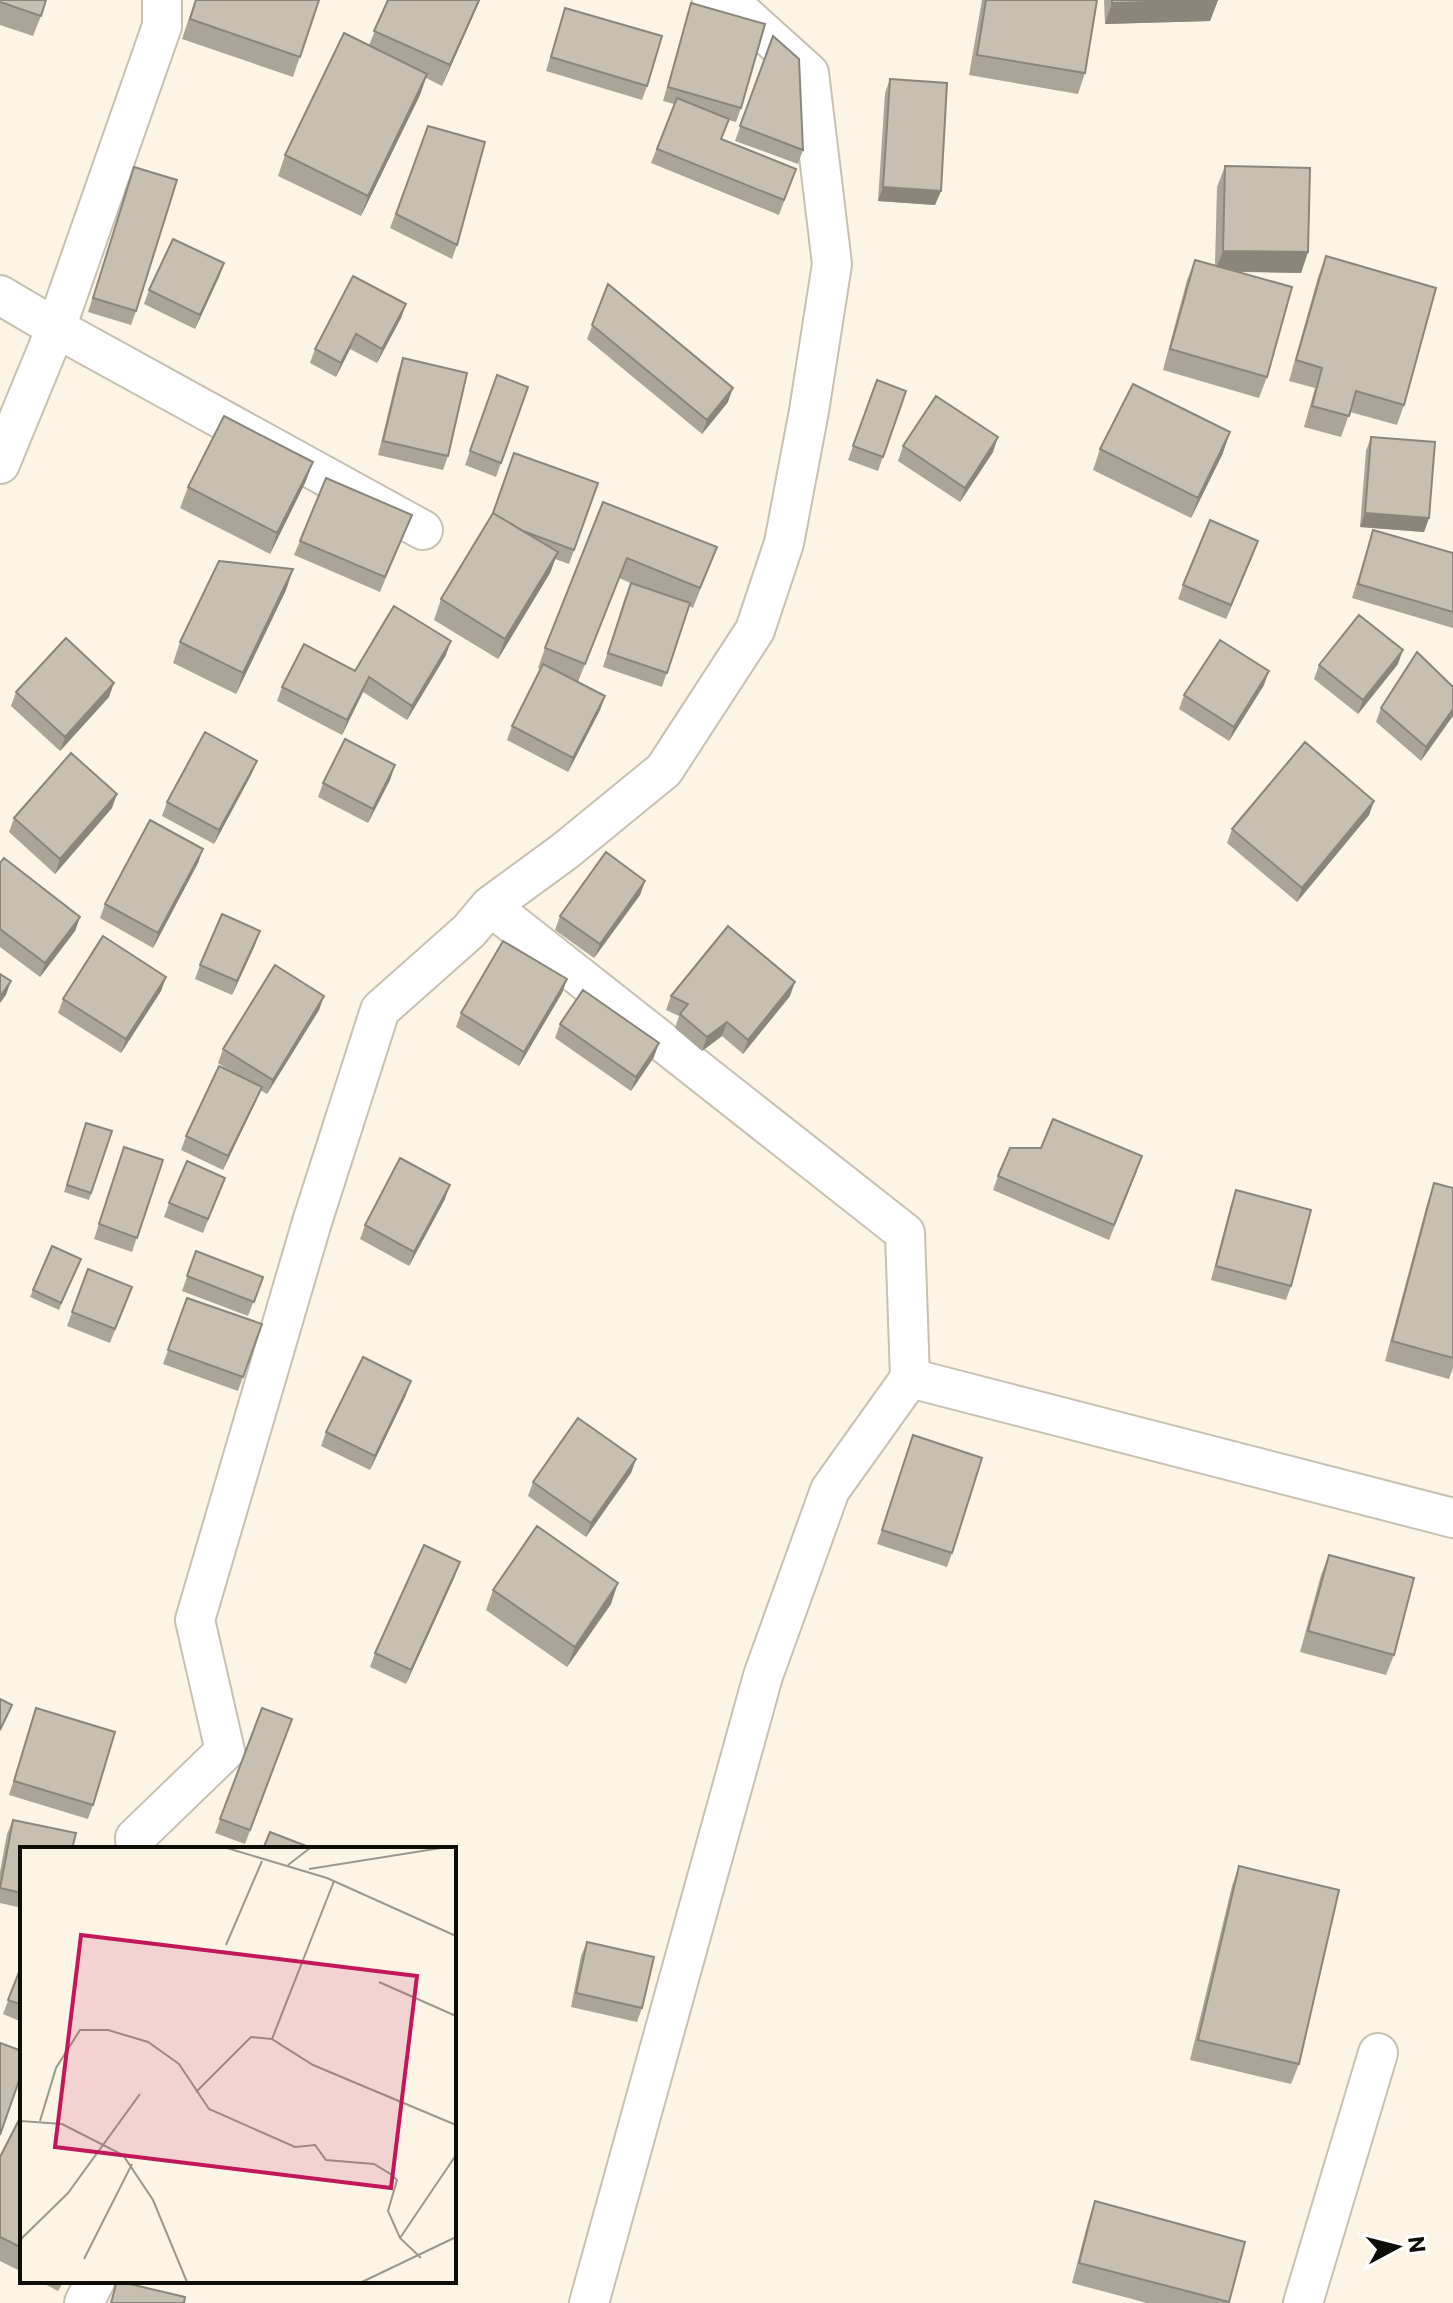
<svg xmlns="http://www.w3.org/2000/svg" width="1453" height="2303" font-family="Commissioner,sans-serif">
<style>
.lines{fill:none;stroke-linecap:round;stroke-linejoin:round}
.minor-casing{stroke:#c8c1b2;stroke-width:42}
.minor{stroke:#fff;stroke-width:38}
.wall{fill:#aba598}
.shaded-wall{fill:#8b867c}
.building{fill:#c7c0b1;stroke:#8b867c;stroke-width:2}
.inset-road{fill:none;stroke:#9d988d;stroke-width:2}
.view{fill:#c2185b;fill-opacity:0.15;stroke:#c2185b;stroke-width:4}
.inset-edge{fill:none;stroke:#0f0d08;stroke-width:4}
</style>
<rect width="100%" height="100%" fill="#fcf4e5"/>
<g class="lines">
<defs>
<path id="minor" d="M0 295 56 328 423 530
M0 464 56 328 162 26V0
M490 906 905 1233 910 1378
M136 1849 135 1838 225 1751 195 1620 312 1222 380 1010 469 931 490 906 565 851 664 770 755 630 784 543 809 411 832 264 809 73 739 10 712 0
M84 2303 95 2281
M589 2303 763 1676 830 1490 910 1378 1453 1518
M1303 2303 1378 2053"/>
</defs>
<use href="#minor" class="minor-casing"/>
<use href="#minor" class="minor"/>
</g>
<path class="wall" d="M0 0 41 16 33 36 0 25Z
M195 0H319L293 77 182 39Z
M388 0H480L442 86 426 78 420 95 361 216 278 176 285 155 369 45Z
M982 0H1097L1085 73 1078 94 969 75Z
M1104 0H1218L1210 21 1105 24Z
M691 3 741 108 736 122 729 120 721 140 796 169 779 215 651 163 674 104 663 101Z
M565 8 647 86 642 100 546 71Z
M773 36 803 150 798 164 735 141Z
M890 79 941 191 935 205 878 201 885 93Z
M428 126 457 245 452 259 390 228Z
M1225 166 1308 252 1301 273 1238 272 1267 377 1259 398 1163 370 1187 280 1195 260 1215 265 1217 187Z
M134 167 136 311 131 325 88 312Z
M1326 256 1404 405 1397 425 1350 412 1341 437 1304 427 1315 388 1289 381 1318 277Z
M224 263 219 277 195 329 144 304 149 290Z
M608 284 728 402 702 434 587 339Z
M406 304 401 318 377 363 350 349 336 377 310 363 315 349Z
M403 358 448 456 443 470 378 455 398 372Z
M497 375 528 387 496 477 465 465Z
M877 380 906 391 878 471 848 460Z
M1371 437 1429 518 1424 532 1360 527 1366 451Z
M903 446 993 452 960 502 898 461Z
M1100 449 1223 453 1191 518 1093 470Z
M313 462 305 483 270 554 180 508 188 487Z
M598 483 569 564 555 559 550 573 498 659 434 620 441 599 492 514Z
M603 502 717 547 693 608 689 606 662 687 603 667 625 597 635 585 619 578 578 682 605 696 600 710 568 772 507 740 512 726 541 669 538 668 545 648Z
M412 515 380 592 294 555 300 541Z
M1373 530 1453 553V628L1352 598Z
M1253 555 1226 619 1178 599 1183 585Z
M293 569 286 590 236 694 173 663 180 642Z
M446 655 407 720 363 692 342 735 277 701 282 687 355 671Z
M1398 664 1358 714 1314 679 1319 665Z
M1264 685 1229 741 1179 709 1184 695Z
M1453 687 1421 761 1376 722 1381 708Z
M16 692 109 697 60 751 11 706Z
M257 761 251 775 214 844 162 816 167 802Z
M395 765 390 780 368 823 318 797 323 783Z
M1374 801 1369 815 1297 902 1227 843 1232 829Z
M112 808 55 874 9 832 14 818Z
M203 849 198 863 153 948 100 918 105 904Z
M0 863 80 917 75 931 40 977 0 947Z
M645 881 640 895 594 958 555 930 560 916Z
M255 945 232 995 195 979 200 965Z
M166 977 161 991 121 1053 58 1013 63 999Z
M567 979 562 993 519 1066 456 1027 461 1013Z
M324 996 319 1010 267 1094 260 1090 256 1101 223 1170 181 1150 186 1136 235 1074 218 1063 223 1049Z
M671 996H790L743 1054 722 1036 702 1051 675 1028 679 1016 666 1010Z
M560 1024 654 1057 631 1091 555 1038Z
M86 1123 112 1131 89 1200 64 1192Z
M124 1147 163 1160 132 1252 94 1239Z
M1137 1171 1109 1240 993 1190 998 1176Z
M225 1178 203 1233 164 1217 169 1203Z
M1434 1183 1453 1188V1368L1449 1379 1385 1361 1427 1204Z
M1236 1190 1291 1286 1286 1300 1211 1280 1231 1204Z
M445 1199 409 1266 360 1239 365 1225Z
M196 1251 263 1277 248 1316 182 1291Z
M78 1266 59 1310 30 1297 33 1290Z
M88 1269 132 1287 110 1343 67 1326Z
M187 1298 262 1324 238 1391 163 1364Z
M406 1395 370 1470 321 1446 326 1432Z
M908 1449 952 1553 947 1567 877 1544Z
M636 1459 631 1473 586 1537 528 1496 533 1482Z
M1329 1555 1394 1655 1386 1675 1300 1652 1321 1575Z
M455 1576 406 1684 370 1667 375 1653Z
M493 1590 611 1604 567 1667 486 1610Z
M36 1708 93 1805 88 1819 9 1795Z
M262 1708 292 1719 245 1844 215 1833Z
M13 1820 22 1849V1908L0 1903V1872L7 1834Z
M1239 1866 1299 2064 1291 2084 1190 2060 1232 1886Z
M587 1942 642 2008 637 2022 571 2007 581 1956Z
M21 1967H22V2022L3 2014Z
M22 2114V2272L0 2261V2157Z
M1095 2201 1245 2242 1229 2303H1147L1072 2283 1088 2222Z
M39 2281H64L58 2291Z"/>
<path class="shaded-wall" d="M479 0H480L442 86 450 65Z
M1218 0 1210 21 1105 24 1112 3Z
M427 74 420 95 361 216 368 196Z
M883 187 941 191 935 205 878 201Z
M1223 251 1308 252 1301 273 1215 271Z
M224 263 219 277 195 329 200 315Z
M406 304 401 318 377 363 382 349Z
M356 334 350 349 336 377 341 363Z
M733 388 728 402 702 434 707 420Z
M1230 432 1223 453 1191 518 1198 498Z
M998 437 993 452 960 502 965 488Z
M313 462 305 483 270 554 277 533Z
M1365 513 1429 518 1424 532 1360 527Z
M1258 541 1253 555 1226 619 1231 605Z
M558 552 550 573 498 659 505 639Z
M293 569 286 590 236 694 243 673Z
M451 641 446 655 407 720 412 706Z
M1403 650 1398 664 1358 714 1363 700Z
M1269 671 1264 685 1229 741 1234 727Z
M369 677 363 692 342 735 347 720Z
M114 683 109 697 60 751 65 737Z
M605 696 600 710 568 772 573 758Z
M1453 709V716L1421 761 1426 747Z
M257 761 251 775 214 844 219 830Z
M395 765 390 780 368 823 373 809Z
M117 794 112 808 55 874 60 859Z
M1374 801 1369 815 1297 902 1302 888Z
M203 849 198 863 153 948 158 933Z
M645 881 640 895 594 958 600 944Z
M80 917 75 931 40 977 45 963Z
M260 931 255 945 232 995 237 981Z
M166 977 161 991 121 1053 126 1039Z
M567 979 562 993 519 1066 524 1052Z
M11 981 6 995 0 1003V997Z
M795 982 790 996 743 1054 748 1040Z
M324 996 319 1010 267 1094 273 1080Z
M727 1022 722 1036 702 1051 707 1037Z
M659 1043 654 1057 631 1091 636 1077Z
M262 1087 256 1101 223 1170 228 1156Z
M450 1185 445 1199 409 1266 414 1252Z
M411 1381 406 1395 370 1470 375 1456Z
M636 1459 631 1473 586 1537 591 1523Z
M460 1562 455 1576 406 1684 411 1670Z
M618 1583 611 1604 567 1667 575 1647Z"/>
<path class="building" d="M0 0H46L41 16 0 2Z
M196 0H319L300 57 190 19Z
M388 0H479L450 65 374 31Z
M986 0H1097L1085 73 977 55Z
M1112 0H1218L1112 3Z
M691 3 765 24 741 108 668 87Z
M565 8 662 36 647 86 551 57Z
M344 33 427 74 368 196 285 155Z
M773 36 799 59 803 150 740 126Z
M890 79 947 83 941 191 883 187Z
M677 98 729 119 721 139 796 169 784 200 657 149Z
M428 126 485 142 457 245 396 214Z
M1225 166 1310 168 1308 252 1223 251Z
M134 167 177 180 136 311 93 298Z
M173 239 224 263 200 315 149 290Z
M1326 256 1436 288 1404 405 1356 391 1349 416 1312 406 1322 368 1296 360Z
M1195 260 1292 287 1267 377 1170 349Z
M353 276 406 304 382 349 356 334 341 363 315 349Z
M608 284 733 388 707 420 592 325Z
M403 358 467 373 448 456 383 441Z
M497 375 528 387 501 463 470 451Z
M877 380 906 391 883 457 853 446Z
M1133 384 1230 432 1198 498 1100 449Z
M936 396 998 437 965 488 903 446Z
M224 416 313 462 277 533 188 487Z
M1371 437 1435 442 1429 518 1365 513Z
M514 453 598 483 574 550 523 531 493 513Z
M326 478 412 515 385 577 300 541Z
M603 502 717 547 700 588 627 558 585 664 545 648Z
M493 513 558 552 505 639 441 599Z
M1210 520 1258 541 1231 605 1183 585Z
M1373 530 1453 553V612L1358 584Z
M219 561 293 569 243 673 180 642Z
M631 583 690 603 667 673 608 653Z
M394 606 451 641 412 706 369 677 347 720 282 687 304 644 355 671Z
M1359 615 1403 650 1363 700 1319 665Z
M66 638 114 683 65 737 16 692Z
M1220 640 1269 671 1234 727 1184 695Z
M1417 652 1453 687V709L1426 747 1381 708Z
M543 664 605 696 573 758 512 726Z
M205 732 257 761 219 830 167 802Z
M345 739 395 765 373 809 323 783Z
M1305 742 1374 801 1302 888 1232 829Z
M71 753 117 794 60 859 14 818Z
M150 820 203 849 158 933 105 904Z
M606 852 645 881 600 944 560 916Z
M4 858 80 917 45 963 0 929V863Z
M222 914 260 931 237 981 200 965Z
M728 926 795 982 748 1040 727 1022 707 1037 680 1014 688 1004 671 996Z
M103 936 166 977 126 1039 63 999Z
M503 941 567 979 524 1052 461 1013Z
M275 965 324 996 273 1080 223 1049Z
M0 974 11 981 0 997Z
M583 990 659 1043 636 1077 560 1024Z
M219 1066 262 1087 228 1156 186 1136Z
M1053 1119 1142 1156 1114 1225 998 1176 1010 1148H1041Z
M86 1123 112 1131 91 1193 67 1185Z
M124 1147 163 1160 137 1238 99 1224Z
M400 1158 450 1185 414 1252 365 1225Z
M187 1161 225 1178 208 1219 169 1203Z
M1434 1183 1453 1188V1358L1392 1341Z
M1236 1190 1311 1210 1291 1286 1216 1266Z
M52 1246 81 1259 61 1303 33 1290Z
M196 1251 263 1277 254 1302 187 1276Z
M88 1269 132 1287 115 1329 72 1312Z
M187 1298 262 1324 243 1377 168 1350Z
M363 1357 411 1381 375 1456 326 1432Z
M578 1418 636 1459 591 1523 533 1482Z
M913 1435 982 1458 952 1553 882 1530Z
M537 1526 618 1583 575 1647 493 1590Z
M424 1545 460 1562 411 1670 375 1653Z
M1329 1555 1414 1578 1394 1655 1308 1631Z
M0 1699 12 1705 0 1730Z
M36 1708 115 1732 93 1805 14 1781Z
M262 1708 292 1719 250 1830 220 1819Z
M13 1820 76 1833 72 1849H22V1893L0 1888Z
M270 1832 314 1849H263Z
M1239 1866 1339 1890 1299 2064 1198 2040Z
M587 1942 654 1957 642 2008 576 1993Z
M21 1967H22V2005L8 2000Z
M0 2043 22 2051V2072L0 2135Z
M22 2114V2248L0 2237V2157Z
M1095 2201 1245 2242 1229 2302 1079 2263Z
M117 2281 185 2297 184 2303H111Z"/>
<g transform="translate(20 1847)">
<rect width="436" height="436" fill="#fcf4e5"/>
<path class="inset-road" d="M207 1 307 31 436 89M268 18 290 1M289 22 421 1M314 34 252 192 293 218 436 278M206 98 242 14M359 135 436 169M176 245 231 190 252 192M0 274 42 277 103 308 133 353 167 435M20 274 36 221 60 183H88L128 195 159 217 189 262 275 300 295 298 306 313 354 317 372 328 377 333 368 364 380 391 401 411M380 391 436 308M0 393 48 346 120 247M64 412 112 317M342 435 436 390"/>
<path class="view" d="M61 88 397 129 371 341 35 300Z"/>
<rect width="436" height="436" class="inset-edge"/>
</g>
<g transform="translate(1397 2247) rotate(83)" stroke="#ffffff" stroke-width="6" paint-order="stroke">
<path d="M0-6L14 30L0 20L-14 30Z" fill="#0f0d08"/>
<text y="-12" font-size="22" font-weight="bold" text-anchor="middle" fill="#0f0d08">N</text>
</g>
</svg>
